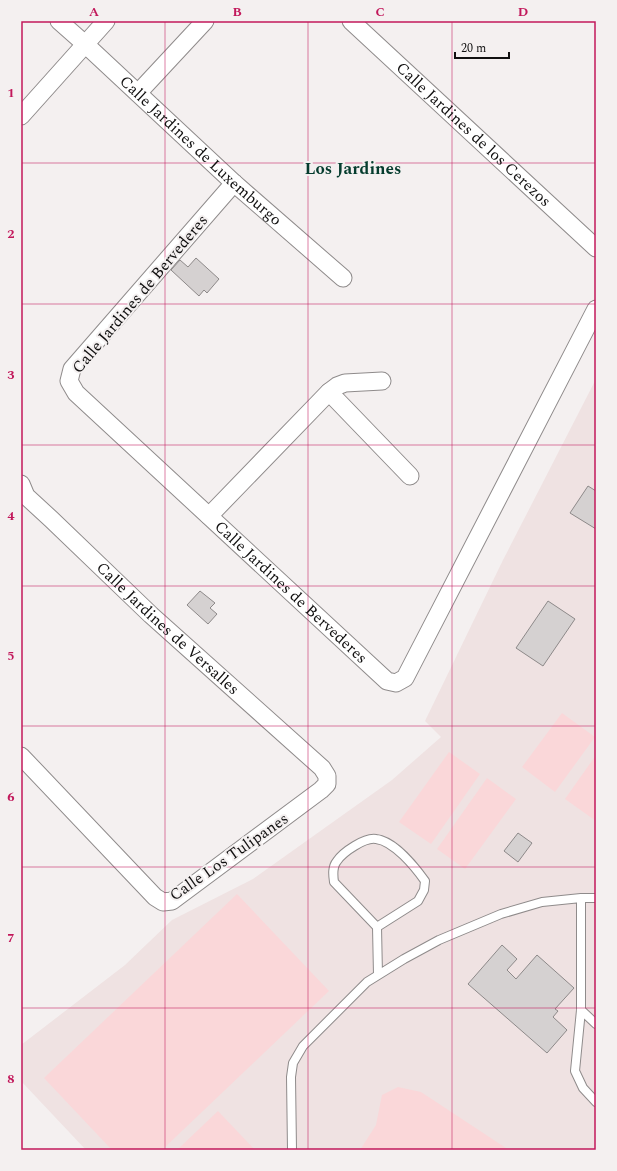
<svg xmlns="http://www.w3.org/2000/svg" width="617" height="1171" font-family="Spectral,serif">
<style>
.built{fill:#efe2e2}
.green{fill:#fad7d9}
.building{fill:#d5d1d1;stroke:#8d8989}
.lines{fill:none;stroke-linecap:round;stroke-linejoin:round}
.service-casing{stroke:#8f8b8b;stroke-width:10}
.minor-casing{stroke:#8f8b8b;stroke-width:19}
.service{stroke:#fff;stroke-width:8}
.minor{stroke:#fff;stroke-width:17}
.grid{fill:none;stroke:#c2185b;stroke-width:1;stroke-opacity:0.55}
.labels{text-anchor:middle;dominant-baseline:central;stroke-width:4;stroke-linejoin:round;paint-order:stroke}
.street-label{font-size:16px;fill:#111010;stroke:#f4f0f0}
.neighbourhood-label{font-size:17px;font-weight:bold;fill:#053c2e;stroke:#f4f0f0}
.neatline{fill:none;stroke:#c2185b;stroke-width:1.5}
.grid-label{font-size:13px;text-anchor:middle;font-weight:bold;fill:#c2185b}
</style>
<rect width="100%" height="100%" fill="#f4f0f0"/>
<path class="built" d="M596 379V1150H86L21 1081V1045L125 965 172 920 253 879 392 780 441 737 425 721 503 560Z"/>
<path class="green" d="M562 713 595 737 555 792 522 767Z
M449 752 480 774 431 844 399 822Z
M596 755V821L565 799Z
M487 778 516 799 465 869 437 849Z
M237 894 329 991 162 1150H112L44 1078Z
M398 1087 421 1092 509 1150H360L376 1125 382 1095Z
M218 1111 255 1150H177Z"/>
<path class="building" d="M196 258 219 279 207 293 204 290 199 296 171 270 180 260 188 267Z
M588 486 596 491V529L570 513Z
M200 591 215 603 210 608 217 614 208 624 187 605Z
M548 601 575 619 543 666 516 648Z
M518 833 532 843 518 862 504 851Z
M502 945 517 959 507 970 516 979 537 955 574 988 555 1009 558 1011 553 1017 567 1030 547 1053 468 984Z"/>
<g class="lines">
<defs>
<path id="service" d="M581 898V1010L575 1071 583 1088 596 1102
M377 927 418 901 424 890 425 881C415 867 394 841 376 839 365 837 343 852 337 861 332 867 333 875 334 882L377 927 378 975
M581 1010 596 1024
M292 1150 291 1077 293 1063 303 1046 367 982 404 959 439 940 501 914 542 902 581 898H596"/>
<g id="minor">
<path id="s1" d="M59 21 85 44 234 183 343 278"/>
<path id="s2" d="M351 21 596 248"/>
<path d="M138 93 205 21"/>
<path d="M21 116 106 21"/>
<path id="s3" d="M234 183 72 369 69 381 76 393 387 681 396 683 405 678 596 309"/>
<path d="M329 392 410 476"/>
<path id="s4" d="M21 484 26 496 51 519 151 615 322 768 327 776V784L321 790 172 901 163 902 155 897 21 756"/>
<path d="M209 516 329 392 337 386 345 383 382 381"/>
</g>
</defs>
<use href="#service" class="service-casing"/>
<use href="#minor" class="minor-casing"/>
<use href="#service" class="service"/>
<use href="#minor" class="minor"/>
</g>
<path class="grid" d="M165 21V1150M308 21V1150M452 21V1150M21 163H596M21 304H596M21 445H596M21 586H596M21 726H596M21 867H596M21 1008H596"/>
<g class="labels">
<g class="street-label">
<text stroke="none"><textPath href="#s2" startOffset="167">Calle Jardines de los Cerezos</textPath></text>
<text stroke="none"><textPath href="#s1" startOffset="192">Calle Jardines de Luxemburgo</textPath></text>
<text transform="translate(140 294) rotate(-50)">Calle Jardines de Bervederes</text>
<text stroke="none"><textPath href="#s3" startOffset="566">Calle Jardines de Bervederes</textPath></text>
<text stroke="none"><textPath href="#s4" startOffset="207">Calle Jardines de Versalles</textPath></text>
<text transform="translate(229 857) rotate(-35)">Calle Los Tulipanes</text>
</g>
<g class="neighbourhood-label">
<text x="353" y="169">Los Jardines</text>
</g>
</g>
<rect width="617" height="1171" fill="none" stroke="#f4f0f0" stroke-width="44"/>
<path d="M455 52v6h54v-6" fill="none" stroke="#111010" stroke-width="2"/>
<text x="461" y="52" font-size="12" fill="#111010" stroke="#f4f0f0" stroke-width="3" paint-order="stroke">20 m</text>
<rect x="22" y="22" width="573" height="1127" class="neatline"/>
<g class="grid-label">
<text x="94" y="16">A</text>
<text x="237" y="16">B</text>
<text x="380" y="16">C</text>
<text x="523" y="16">D</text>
<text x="11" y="97">1</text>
<text x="11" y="238">2</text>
<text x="11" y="379">3</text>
<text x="11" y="520">4</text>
<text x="11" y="660">5</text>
<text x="11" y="801">6</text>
<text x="11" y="942">7</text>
<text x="11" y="1083">8</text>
</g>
</svg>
